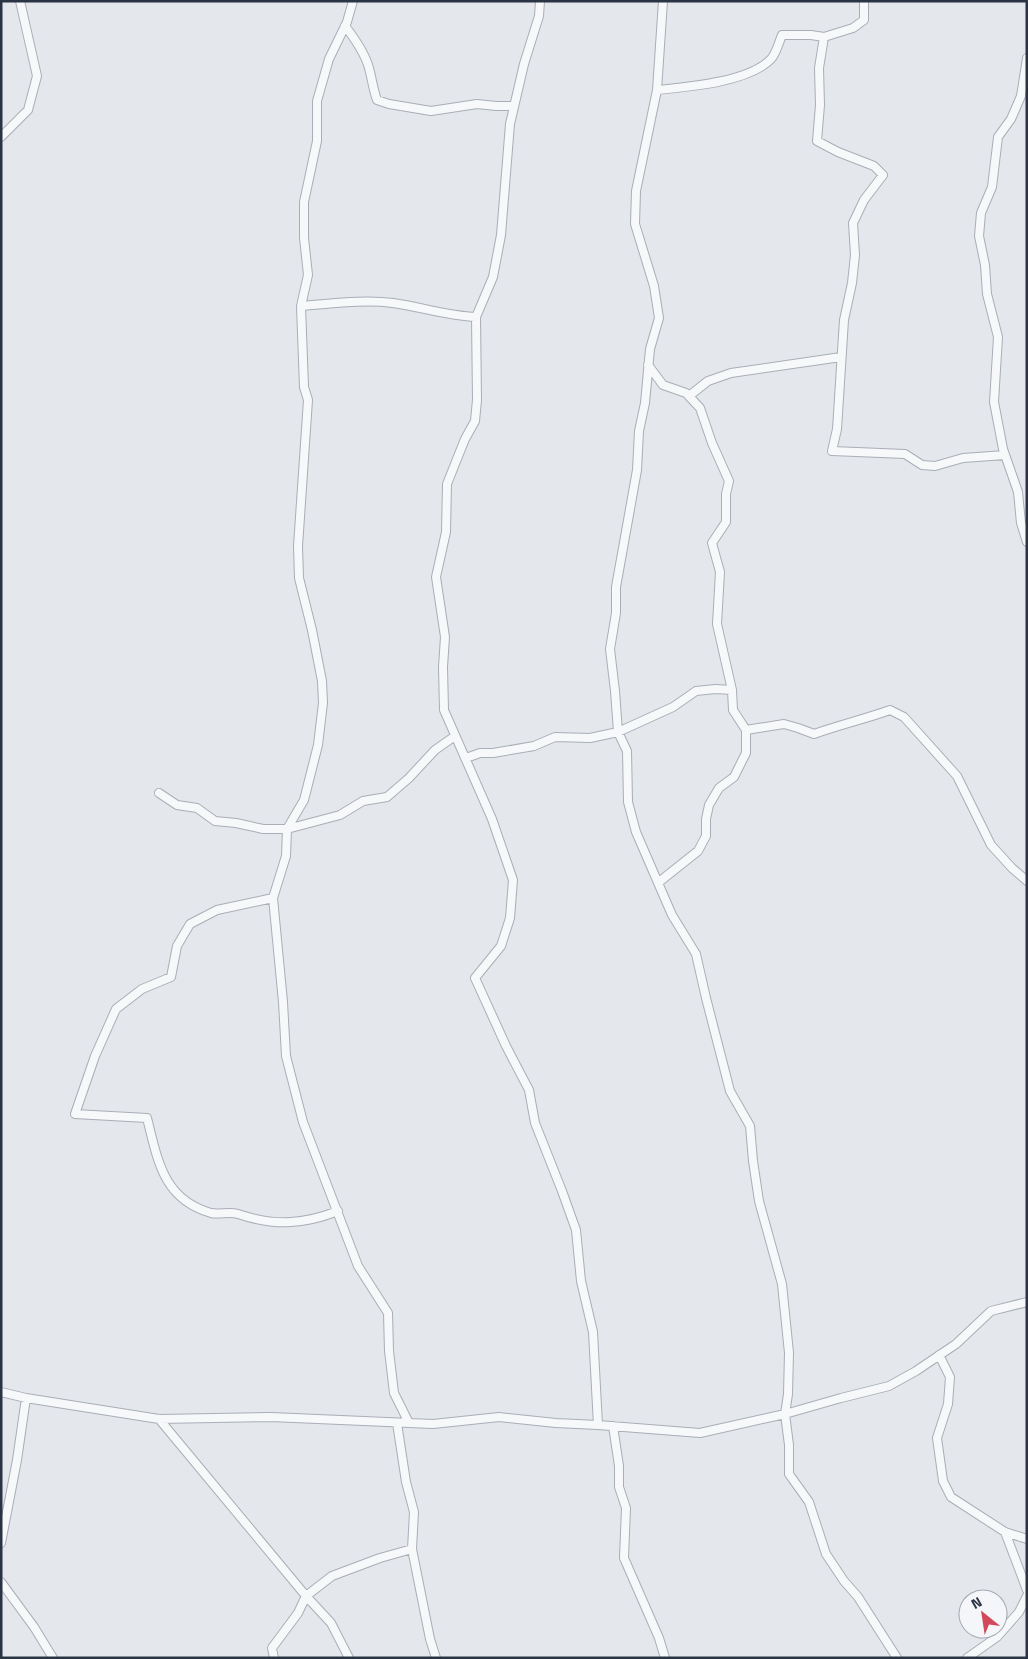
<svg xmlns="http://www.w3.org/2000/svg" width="1028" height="1659" font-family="'Titillium Web',sans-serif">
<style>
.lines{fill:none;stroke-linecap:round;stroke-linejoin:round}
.minor-casing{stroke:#a9aeb7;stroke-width:10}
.minor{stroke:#f7f8fa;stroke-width:8}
</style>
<rect width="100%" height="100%" fill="#e4e7ec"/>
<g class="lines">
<defs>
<path id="minor" d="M353 1 347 22 329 59 317 101V141L304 202V238L308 275 301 306 304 387 308 400 298 546 299 578 312 630 322 681 323 703 318 745 304 800 287 829 286 856 273 898 283 1002 286 1056 303 1122 358 1266 388 1313 389 1351 394 1393 409 1423
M540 1 539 16 524 64 510 124 501 235 493 277 476 317 477 400 475 421 465 439 447 484 446 532 436 577 445 637 443 667 444 710 492 819 513 880 510 918 501 946 475 978 506 1046 529 1090 535 1123 562 1191 576 1230 581 1281 593 1332 598 1425
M663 1 657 90 636 191 635 224 654 286 659 318 650 349 645 403 639 431 637 470 616 587V613L610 649 615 691 618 732 627 751 628 802 636 832 672 915 696 954 706 998 730 1091 750 1126 753 1161 759 1201 782 1284 789 1353 788 1394 785 1414 789 1445V1474L809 1502 826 1554 844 1581 858 1597 897 1658
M345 26C355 39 365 53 369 68 372 79 373 89 377 100L389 104 431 111 477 104 496 106H514
M824 37 819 68 820 105 817 141 838 152 874 166 883 175 864 200 853 223 855 255 852 283 844 320 837 429 832 451 905 454 922 465 935 466 963 458 1005 455
M1027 58 1021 96 1011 119 998 137 992 187 981 213 979 236 985 265 987 294 998 337 994 402 1003 449 1018 492 1021 523 1027 542
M657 90C688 87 749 82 771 59 776 54 779 42 782 35H811L824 37 853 28 864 20V1
M1 137 28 110 37 76 20 1
M301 306C330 304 363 299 393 303 421 307 448 316 476 317
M648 365 663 385 686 393 700 408 712 443 729 481 726 494V522L712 543 720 572 717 624 732 690
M689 396 708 381 731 373 841 357
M466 758 480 753H493L534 746 555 737 590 738 618 732 673 707 696 691 715 689 732 690 733 710 746 730 784 724 798 728 814 734C839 725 865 719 890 710L904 717 957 776 991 845 1012 868 1027 881
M159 793 177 805 197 808 215 821 236 823 263 829H287L340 815 363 801 387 797 409 778 435 750 455 736
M659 882 698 851 706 836V819L709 805 719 788 734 777 746 753V730
M273 898 217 910 190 924 177 946 171 977 142 989 116 1009 95 1056 75 1114 147 1118C158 1161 163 1199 211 1213 220 1215 229 1211 238 1214 274 1226 302 1225 338 1211
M939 1355 950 1377 948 1404 937 1438 943 1481 951 1497 1005 1532 1027 1539
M1 1392 26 1398 159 1419 271 1417 433 1424 499 1417 556 1423 598 1425 700 1433 785 1414 841 1398 889 1386 916 1371 956 1344 991 1311 1027 1302
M159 1419 306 1596 331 1623 349 1658
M397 1423 406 1482 414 1512 412 1549 430 1639 436 1658
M613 1426 619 1466V1487L626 1508 624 1558 659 1638 665 1658
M1005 1532 1027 1590
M1 1543 17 1460 26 1398
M1 1582 34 1627 53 1658
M274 1658 272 1648 298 1613 306 1596 332 1576 380 1558 412 1549
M967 1658 997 1637 1019 1612 1027 1596"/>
</defs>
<use href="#minor" class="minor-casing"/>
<use href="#minor" class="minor"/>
</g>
<rect width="1028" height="1659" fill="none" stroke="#2b3445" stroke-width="5"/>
<g transform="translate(983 1614) rotate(330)"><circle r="24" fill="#f4f6f9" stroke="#a4a8b1"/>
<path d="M0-4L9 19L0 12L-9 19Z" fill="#d1495b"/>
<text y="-8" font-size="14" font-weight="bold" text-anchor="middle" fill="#2b3445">N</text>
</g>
</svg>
